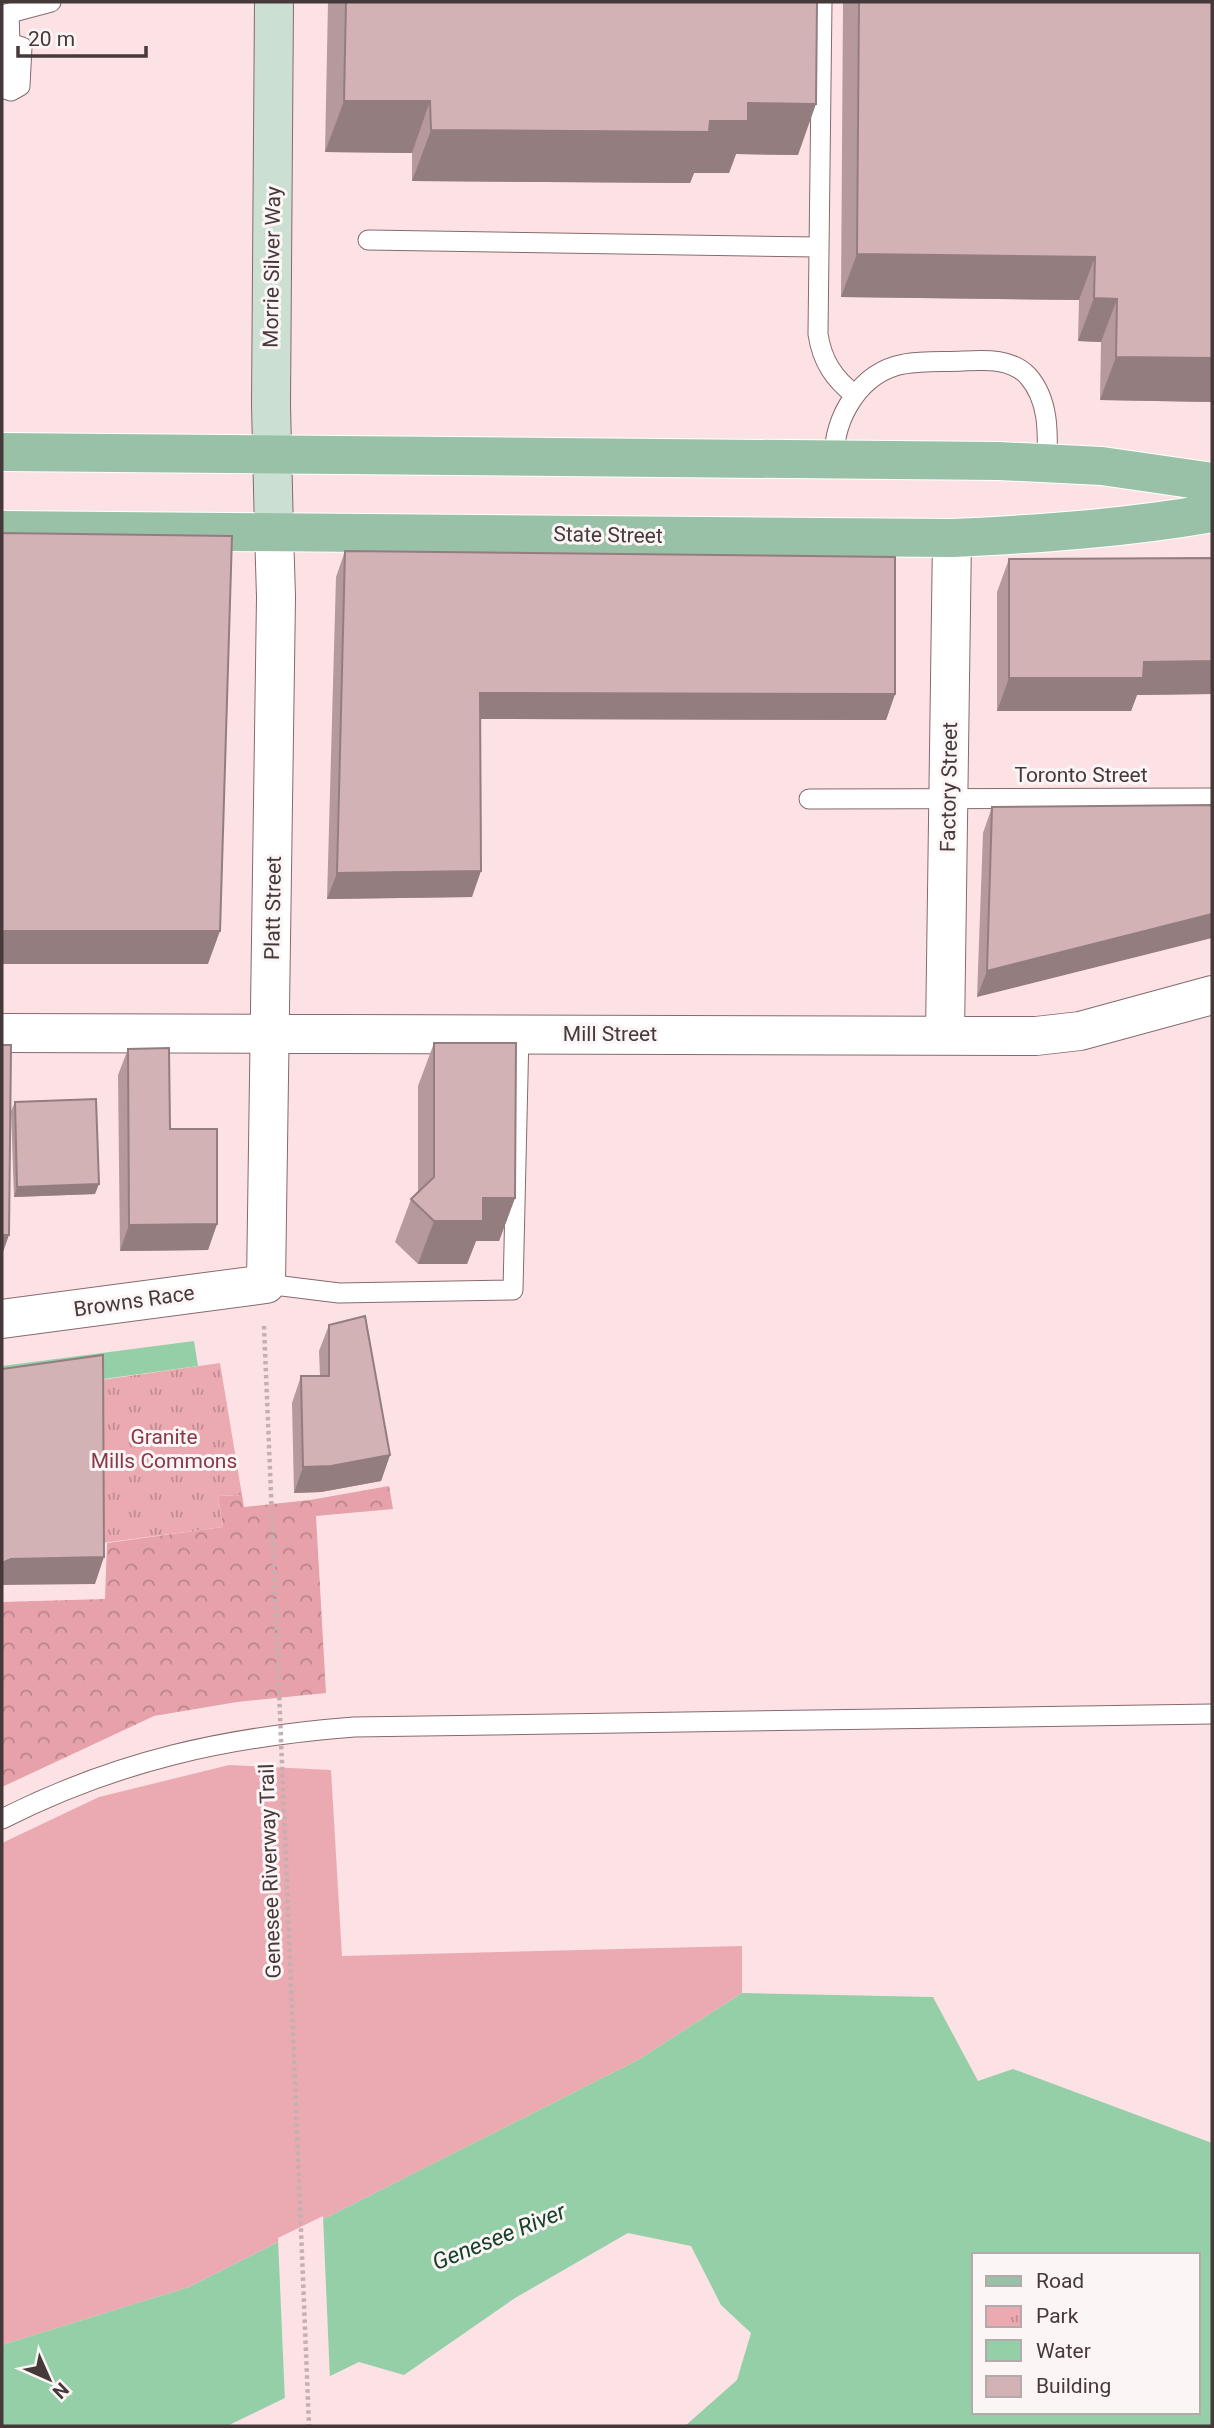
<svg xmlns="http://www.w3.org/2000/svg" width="1214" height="2428" font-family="Roboto,sans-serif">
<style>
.grass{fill:#ebaab2}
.forest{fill:url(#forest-crowns)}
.park{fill:url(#park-tufts)}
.water{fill:#94cfa7;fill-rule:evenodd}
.pier{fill:#fde2e5}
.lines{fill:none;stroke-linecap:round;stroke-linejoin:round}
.service-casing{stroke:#866a6d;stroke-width:21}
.minor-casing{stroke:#866a6d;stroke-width:40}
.secondary-casing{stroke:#866a6d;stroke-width:40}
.primary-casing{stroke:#fff;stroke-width:40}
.path{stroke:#c6afb1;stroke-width:4.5;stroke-dasharray:3.5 3.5;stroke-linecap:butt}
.service{stroke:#fff;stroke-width:19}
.minor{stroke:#fff;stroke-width:38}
.secondary{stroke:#cbe0d3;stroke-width:38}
.primary{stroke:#98c1a7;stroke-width:38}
.path-bridge{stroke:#c6afb1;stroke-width:4.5;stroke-dasharray:3.5 3.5;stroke-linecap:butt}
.wall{fill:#b5999c}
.shaded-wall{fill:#937d7f}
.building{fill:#d2b2b5;stroke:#937d7f;stroke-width:2}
.labels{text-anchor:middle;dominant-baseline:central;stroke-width:6;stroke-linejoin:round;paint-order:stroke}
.street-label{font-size:21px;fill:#46393a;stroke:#fcf5f6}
.park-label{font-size:21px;fill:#893848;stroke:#fcf5f6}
.water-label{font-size:23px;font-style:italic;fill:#154228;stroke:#fcf5f6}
</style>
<defs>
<pattern id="forest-crowns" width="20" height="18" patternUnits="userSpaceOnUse" patternTransform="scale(1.75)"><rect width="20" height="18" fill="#e6a1aa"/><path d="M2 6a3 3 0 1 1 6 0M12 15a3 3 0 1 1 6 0" fill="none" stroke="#bc848b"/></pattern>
<pattern id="park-tufts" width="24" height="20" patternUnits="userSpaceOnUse" patternTransform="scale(1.75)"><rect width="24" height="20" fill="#ebaab2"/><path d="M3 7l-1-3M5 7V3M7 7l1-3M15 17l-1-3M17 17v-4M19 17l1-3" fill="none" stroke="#c08b92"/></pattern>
</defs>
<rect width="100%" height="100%" fill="#fde2e5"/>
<path class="grass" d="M229 1765 331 1770 342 1956 742 1946V1993L638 2060 189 2287 2 2345V1843L99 1797Z"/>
<path class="forest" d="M389 1486 393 1509 316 1516 326 1693 237 1702 154 1716 2 1787V1602L105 1599 107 1543 223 1527 218 1496 242 1495 244 1507 310 1500Z"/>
<path class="park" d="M220 1363 242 1495 218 1496 223 1527 95 1544 94 1381Z"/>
<path class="water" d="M194 1341 198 1366 2 1393V1366Z
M742 1993 933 1997 978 2081 1013 2069 1212 2143V2426H685L737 2380 751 2333 721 2305 691 2246 628 2233 515 2298 404 2375 359 2362 227 2426H2V2345L189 2287 638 2060ZM974 2255H1198V2412H974Z"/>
<path class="pier" d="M323 2216 330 2380 285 2402 278 2238Z"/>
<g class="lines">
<defs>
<path id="service" d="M822 2 818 334C822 361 834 379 855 395
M9 13 10 43 3 49 2 88 11 91
M2 15 51 2
M10 43 22 47 20 86 11 91
M368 240 817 247
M834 459C834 417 860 372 904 364 923 361 943 362 963 361 985 360 1011 358 1028 376 1049 400 1048 432 1047 462
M809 799 1212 798
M266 1284 339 1293 513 1290 519 1033
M2 1819C117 1761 225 1737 354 1727L1212 1714"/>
<path id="minor" d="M2 1033 1036 1036 1080 1031 1212 995
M945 1035 952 538
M2 1319 266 1284 276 597 274 531"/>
<path id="secondary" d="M274 2 271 405 274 531"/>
<path id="primary" d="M2 452 999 461 1102 466 1212 482
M2 530 952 538C1039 534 1126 528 1212 513"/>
</defs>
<use href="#service" class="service-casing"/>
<use href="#minor" class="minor-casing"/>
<use href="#secondary" class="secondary-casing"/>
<use href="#primary" class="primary-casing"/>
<path class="path" d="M264 1326 271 1494"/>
<use href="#service" class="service"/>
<use href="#minor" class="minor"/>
<use href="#secondary" class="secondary"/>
<use href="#primary" class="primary"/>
<path class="path-bridge" d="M271 1494 309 2426"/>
</g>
<path class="wall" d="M328 2H817L798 155 736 154 729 173H694L690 183 412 181V153L325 152Z
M843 2H1212V402L1100 400 1101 342 1078 341 1079 300 841 297Z
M345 551 895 694 886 720 480 719 472 897 327 899 336 577Z
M1212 558V694L1137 695 1131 711H997V592L1009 559Z
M1212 805 977 997 983 833 992 807Z
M434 1043 515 1198 499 1241H476L467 1264H418L395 1242 411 1199 418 1192V1086Z
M128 1049 217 1224 208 1250 120 1251 118 1075Z
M15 1102 95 1194 14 1197 11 1111Z
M329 1325 390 1455 381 1481 321 1492 294 1493 292 1403 301 1376H320L319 1351Z"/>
<path class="shaded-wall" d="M344 101H430L412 153 325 152Z
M748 103 816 104 798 155 736 154 729 173H694L690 183 412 181 431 130 710 121Z
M857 254 1095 257 1079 300 841 297Z
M1094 298 1117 299 1101 342 1078 341Z
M1116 357 1212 358V402L1100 400Z
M1212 661V694L1137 695 1131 711H997L1009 678 1144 662Z
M480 693 895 694 886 720 471 719Z
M481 871 472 897 327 899 337 873Z
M1212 914V938L977 997 987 971Z
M2 931H220L208 964H2Z
M99 1184 95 1194 14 1197 17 1187Z
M483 1198H515L499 1241H476L467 1264H418L434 1221Z
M217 1224 208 1250 120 1251 129 1225Z
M2 1235H9L2 1255Z
M390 1455 381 1481 321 1492 294 1493 303 1467Z
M104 1557 95 1584 2 1585V1563L11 1559Z"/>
<path class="building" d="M346 2H817L816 104 748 103V121H710L709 132 431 130 430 101H344Z
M859 2H1212V358L1116 357 1117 299 1094 298 1095 257 857 254Z
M2 533 232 536 220 931H2Z
M345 551 895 557V694L480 693 481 871 337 873Z
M1212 558V661L1144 662 1143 678H1009V559Z
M1212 805V914L987 971 992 807Z
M434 1043H516L515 1198H483V1221H434L411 1199 434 1177Z
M2 1045H11L9 1235H2Z
M169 1048 170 1129H217V1224L129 1225 128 1049Z
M96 1099 99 1184 17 1187 15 1102Z
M365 1316 390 1455 331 1466 303 1467 301 1376H329V1325Z
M103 1355 104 1557 11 1559 2 1563V1369Z"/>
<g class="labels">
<g class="street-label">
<text transform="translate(272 267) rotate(-89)">Morrie Silver Way</text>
<text transform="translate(608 535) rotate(1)">State Street</text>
<text x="1081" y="775">Toronto Street</text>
<text transform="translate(949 787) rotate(-89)">Factory Street</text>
<text transform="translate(273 908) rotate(-89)">Platt Street</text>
<text x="610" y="1034">Mill Street</text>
<text transform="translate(134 1301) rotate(-8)">Browns Race</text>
<text transform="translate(270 1871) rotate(-92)">Genesee Riverway Trail</text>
</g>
<g class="park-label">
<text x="164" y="1437">Granite<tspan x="164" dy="24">Mills Commons</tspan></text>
</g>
<g class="water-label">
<text transform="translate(499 2237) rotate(-22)">Genesee River</text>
</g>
</g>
<rect width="1214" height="2428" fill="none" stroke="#46393a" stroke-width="7"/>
<rect x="972" y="2253" width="228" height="161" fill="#fcf5f6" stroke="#b3aaab" stroke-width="2"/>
<rect x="986" y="2276" width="35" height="10" fill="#98c1a7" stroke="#b3aaab" stroke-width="2"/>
<text x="1036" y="2288" font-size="21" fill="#46393a">Road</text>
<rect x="986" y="2306" width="35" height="21" fill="url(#park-tufts)" stroke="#b3aaab" stroke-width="2"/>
<text x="1036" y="2323" font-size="21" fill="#46393a">Park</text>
<rect x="986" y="2340" width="35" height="21" fill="#94cfa7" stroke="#b3aaab" stroke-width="2"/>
<text x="1036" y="2358" font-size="21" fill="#46393a">Water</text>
<rect x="986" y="2376" width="35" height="21" fill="#d2b2b5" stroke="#b3aaab" stroke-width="2"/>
<text x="1036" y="2393" font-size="21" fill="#46393a">Building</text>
<g transform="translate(49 2379) rotate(135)" stroke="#fcf5f6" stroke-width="5" paint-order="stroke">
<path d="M0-5L12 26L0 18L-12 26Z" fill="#46393a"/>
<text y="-10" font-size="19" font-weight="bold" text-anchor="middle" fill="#46393a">N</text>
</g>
<path d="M18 46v10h128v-10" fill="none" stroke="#46393a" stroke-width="3.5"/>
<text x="28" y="46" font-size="21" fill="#46393a" stroke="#fcf5f6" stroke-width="5" paint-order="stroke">20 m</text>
</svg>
